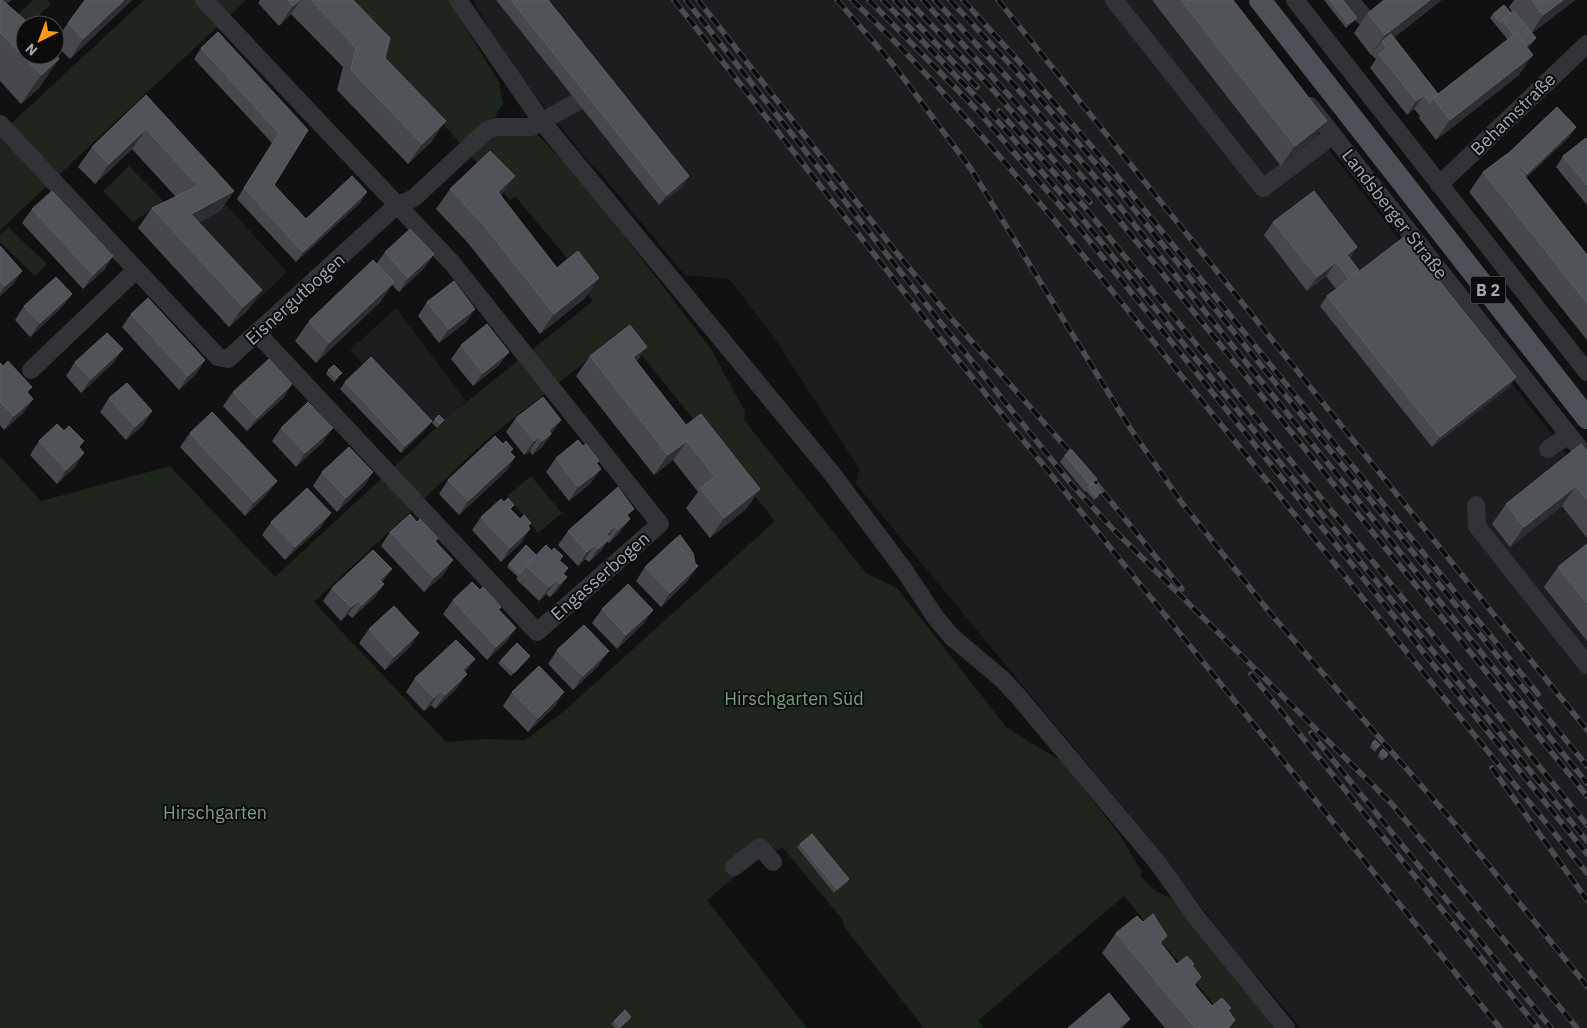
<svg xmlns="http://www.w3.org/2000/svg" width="1587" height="1028" font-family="'IBM Plex Sans',sans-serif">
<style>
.built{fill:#1d1d1f}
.green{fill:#1d251d;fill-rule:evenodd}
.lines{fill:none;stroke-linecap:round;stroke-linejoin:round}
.minor{stroke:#313337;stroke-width:18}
.major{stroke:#4d5056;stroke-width:22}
.rail-casing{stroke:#484b50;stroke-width:5.5}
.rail{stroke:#0c0c0d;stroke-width:4;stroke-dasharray:11;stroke-linecap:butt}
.wall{fill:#46484d}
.shaded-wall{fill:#2d2e31}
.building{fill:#505358;stroke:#5c6066}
.labels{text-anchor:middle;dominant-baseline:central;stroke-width:4;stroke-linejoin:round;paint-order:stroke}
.shield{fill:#0c0c0d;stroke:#747a82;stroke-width:1}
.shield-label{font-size:16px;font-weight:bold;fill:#a1a9b4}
.street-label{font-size:18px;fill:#a1a9b4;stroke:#0c0c0d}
.park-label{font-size:18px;fill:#79a077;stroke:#0c0c0d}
</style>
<rect width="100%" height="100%" fill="#111112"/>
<path class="built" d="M473 0H1212L1550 432 1587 484V1028H1301L1234 950 1148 837 856 484 858 472 860 470 771 333 729 279 685 275 597 169 592 166 504 56Z
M213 190 287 272 229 327 138 228Z
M396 308 466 401 437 428 432 423 401 453 340 389 365 366 350 350Z"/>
<path class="green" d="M33 0H47L51 4 29 25H6Z
M144 0H246L0 230V134Z
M334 0H449L499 82 503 103 489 127 536 133 582 181 711 349 745 412 744 420 866 573 897 588 1007 728 1063 762 1119 834 1142 872 1140 876 1155 891 1173 899 1280 1028H1233L1124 896 978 1021 984 1028H924L845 928 841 918 783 848 776 851 772 846 707 900 807 1028H0V456L41 501 170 466 275 577 450 415 593 301 562 262 567 258 515 196 510 200ZM623 332 775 521 562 713 525 740 483 739 446 742 314 602 490 437Z
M129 166 164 202 133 222 103 191Z
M8 227 47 264 35 276 0 242V235Z
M531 476 562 513 538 533 507 496Z"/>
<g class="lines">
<path class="minor" d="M204 0 452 263 660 524 537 632 258 334
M458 0 543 123 830 471 904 570 936 618 952 637 1002 679 1017 695 1157 862 1197 918 1286 1028
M1114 0 1263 188 1333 135
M1295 0 1587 372
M1350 0 1363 16
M1310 106 1587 458
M0 124 218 357 228 359 396 206 414 198 487 130 497 127H532L577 102
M1439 185 1587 44
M31 370 136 270
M1548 449 1569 435
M1476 505 1477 526 1587 665
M734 867 760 847 773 862"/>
<path class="major" d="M1260 0 1587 418"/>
<defs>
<path id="rail" d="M674 0 937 334 1500 1028
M686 0 941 323 1073 486 1114 530 1392 804 1577 1028
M698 0 896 252 950 317 1072 454 1182 589
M837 0 896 68 971 169 1130 428 1182 503 1271 614 1455 824 1587 986
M852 0C924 67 987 142 1051 216L1587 873
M869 0 976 109 1070 217 1587 854
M883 0 982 103 1076 211 1587 841
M895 0 977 87
M908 0 994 91 1090 202
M923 0 1097 193 1587 796
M935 0 1008 78 1104 187 1587 783
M950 0 1016 71 1111 181 1587 766
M963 0 1022 65 1117 176 1538 694
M998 0 1587 730
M999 111 1083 205 1587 825
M1251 674 1538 1028
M1311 733 1551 1028
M1492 768 1587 900"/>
</defs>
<use href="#rail" class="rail-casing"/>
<use href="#rail" class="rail"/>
</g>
<path class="wall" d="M0 0 6 4 55 55 40 87 21 104 0 81Z
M132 0 70 59 55 44V41L68 23Z
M260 0H353L385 58 432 141 408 164 337 90 343 67 291 14 279 26 258 3Z
M496 0H548L689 176 682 187 659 205Z
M1152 0H1233L1313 141 1281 166Z
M1324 0H1343L1354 21 1346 28Z
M1514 0H1575L1532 33 1536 38 1531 45 1527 48 1519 75 1436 140 1419 118 1420 116 1414 109 1407 115 1370 68 1376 59 1372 55H1371L1354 33 1368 13 1394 37 1438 94 1508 40 1490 18 1493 14 1511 13 1512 12 1509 7Z
M201 48 308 130 274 185 306 219 360 203 296 262 237 199 272 143 194 59Z
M146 95 234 191 220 211 199 222 248 310 229 327 138 228 152 208 176 197 132 149 95 184 78 167 92 147Z
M1557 107 1576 127 1569 137 1526 178 1587 255V340L1469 192 1483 172 1507 154Z
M1587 140V205L1556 167 1563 156Z
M450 189 501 196 557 268 599 278 585 298 540 334 468 243 436 209Z
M32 209 113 256 104 270 83 289 22 223Z
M1273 222 1357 247 1350 258 1359 270 1357 273 1516 377 1509 387 1432 447 1320 306 1327 296 1336 289 1326 276 1307 291 1264 235Z
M0 246 22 271 13 284 0 296Z
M385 252 434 254 424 268 399 292 392 285 380 302 316 363 295 341 309 321 377 263Z
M72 294 62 307 30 337 15 320 24 306Z
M427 302 475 309 466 322 439 343 418 316Z
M131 314 205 360 196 374 179 390 122 327Z
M461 345 509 352 499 365 473 386 451 359Z
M647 347 636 361 686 425 760 489 746 509 710 538 686 508 698 492 673 460 654 475 576 376 590 356Z
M123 349 113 363 81 393 66 376 75 362Z
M0 363 33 399 24 412 4 430 0 425Z
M328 370 339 377 334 382 326 374Z
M345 382 427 428 401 453 340 389Z
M292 384 283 398 247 431 223 406 233 392Z
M109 398 152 411 143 425 126 440 100 412Z
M516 418 561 420 542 447 532 455 530 451 524 455 506 432Z
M435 419 444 420 437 428 432 423Z
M281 428 323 442 296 467 272 441Z
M64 431 84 441 79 448 75 467 57 484 30 455 39 441Z
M190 433 277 481 267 494 245 516 180 447Z
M583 446 599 461 597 463 591 483 569 501 546 472 556 458Z
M1587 451V538L1562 506 1510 547 1492 524 1506 504Z
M511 453 515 457 506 471 459 515 439 494 448 480Z
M1065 455 1094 483 1099 496 1094 500 1086 491 1085 492 1060 462Z
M322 472H373L364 486 337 512 313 486Z
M511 509 528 527 521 543 501 562 472 530 481 517Z
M628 517 620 532 609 543 607 542 601 551 589 562 585 559 578 566 558 545 568 531Z
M271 522 321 527 285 560 262 535Z
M417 522 438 538 436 542 444 574 424 592 381 546 390 532Z
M1587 544V641L1544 587 1558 567Z
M552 551 563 556 560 561 564 574 567 577 557 591 550 597 546 594 539 601 516 579 518 577 507 567 509 564Z
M695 563 688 580 661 607 636 581 645 567Z
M382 583 384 584 374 598 352 618 348 614 341 621 323 601 332 588Z
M480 590 501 607 499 610 516 628 506 642 487 660 443 614 453 600Z
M602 609 653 610 643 624 617 649 592 623Z
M369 629 410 647 385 670 359 643Z
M557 650 599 665 573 690 548 664Z
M530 656 511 676 498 663 501 660Z
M465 673 457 688 435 709 431 705 424 711 406 692 415 678Z
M512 692 555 706 528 732 503 706Z
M1372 743 1380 745 1375 752 1370 747Z
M1380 752 1388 754 1382 761 1378 756Z
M800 844 849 879 847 883 834 893 797 847Z
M1116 933 1161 944 1177 964H1194L1192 966 1201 977 1195 986 1212 1006 1229 1011 1235 1020 1230 1028H1165L1102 953Z
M629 1020 620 1028H615L611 1024 614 1021Z"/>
<path class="shaded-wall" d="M0 0H12L0 9Z
M124 0H132L70 59 83 39Z
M300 0H301L291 14 279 26 293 6Z
M1430 0H1442L1385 45 1382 41 1371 55 1385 35Z
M1563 0H1575L1530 35 1543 15Z
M1357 18 1354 21 1346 28 1348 24Z
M1536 38 1531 45 1519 55 1524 48Z
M1533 55 1519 75 1436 140 1450 120Z
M59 59 40 87 21 104 41 75Z
M1424 95 1414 109 1407 115 1416 101Z
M446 121 432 141 408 164 422 144Z
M1327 121 1313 141 1281 166 1295 146Z
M1576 127 1569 137 1520 184 1527 174Z
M146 129 132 149 95 184 109 164Z
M515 176 501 196 498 192Z
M689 176 682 187 659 205 667 195Z
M234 191 220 211 177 233 191 214Z
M367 192 360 203 296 262 303 252Z
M1357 247 1348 261 1347 255Z
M434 254 424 268 399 292 408 278Z
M113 256 104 270 83 289 93 275Z
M1336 262 1326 276 1307 291 1317 277Z
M22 271 13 284 0 296V293L5 286Z
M599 278 585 298 540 334 554 314Z
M394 282 380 302 316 363 329 343Z
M262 290 248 310 229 327 243 307Z
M72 294 62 307 30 337 40 323Z
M475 309 466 322 439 343 449 329Z
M647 347 633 367V357Z
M123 349 113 363 81 393 91 379Z
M509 352 499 365 473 386 483 373Z
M205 360 196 374 179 390 188 376Z
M1516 377 1509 387 1432 447 1440 437Z
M292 384 283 398 247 431 257 418Z
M33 399 24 412 4 430 14 416Z
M152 411 143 425 126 440 135 427Z
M561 420 542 447 532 455 549 430Z
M432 421 427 428 401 453 405 446Z
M333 428 323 442 296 467 305 453Z
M539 437 530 451 524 455 534 441Z
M687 441 673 460 654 475 668 455Z
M84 453 75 467 57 484 66 470Z
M515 457 506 471 459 515 468 501Z
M601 469 591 483 569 501 578 487Z
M373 472 364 486 337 512 346 498Z
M277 481 267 494 245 516 254 502Z
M1576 486 1562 506 1510 547 1524 527Z
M760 489 746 509 710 538 724 518Z
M331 513 321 527 285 560 295 547Z
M630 519 620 532 609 543 618 530Z
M615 526 606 540 607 534Z
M530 529 521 543 501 562 510 548Z
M610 538 601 551 589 562 598 549Z
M595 545 585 559 578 566 587 552Z
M453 560 444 574 424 592 434 578Z
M698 566 688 580 661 607 670 593Z
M392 569 382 583 380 580Z
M567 577 557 591 550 597 560 584Z
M556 580 546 594 539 601 549 587Z
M384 584 374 598 352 618 362 605Z
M358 601 348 614 341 621 351 607Z
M653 610 643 624 617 649 626 635Z
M516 628 506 642 487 660 496 647Z
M419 633 410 647 385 670 394 657Z
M609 651 599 665 573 690 583 676Z
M475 659 465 673 463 670Z
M467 674 457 688 435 709 445 695Z
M441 691 431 705 424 711 434 698Z
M564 692 555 706 528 732 538 718Z
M849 879 847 883 834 893 837 889Z
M1167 936 1153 956 1160 942Z
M1201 977 1187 997 1194 984Z
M1130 1019 1123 1028H1119Z"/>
<path class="building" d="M0 0H2L31 25H25V55H55V53L59 59 41 75 0 32Z
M85 0H124L83 39 68 23Z
M288 0H300L293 6Z
M311 0H353L390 38 385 58 446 121 422 144 351 70 356 48Z
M511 0H548L689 176 667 195Z
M1181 0H1233L1327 121 1295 146Z
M1330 0H1343L1357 18 1348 24Z
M1384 0H1430L1385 35 1368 13Z
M1532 0H1563L1543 15Z
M1504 5 1511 13 1502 20 1500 23 1493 14Z
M1514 11 1536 38 1526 46 1516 33 1514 35 1502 20Z
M218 32 308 130 274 185 306 219 352 176 367 192 303 252 244 188 279 133 201 48Z
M1516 33 1533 55 1450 120 1433 98Z
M1391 34 1438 94 1433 98 1430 103 1424 95 1416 101 1379 54 1387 48 1382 41Z
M146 95 234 191 191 214 262 290 243 307 152 208 198 186 146 129 109 164 92 147Z
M1557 107 1576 127 1527 174 1508 154Z
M1586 138 1587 140V185L1563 156Z
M490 151 515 176 498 192 557 268 578 251 599 278 554 314 482 223 450 189Z
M1507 154 1587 255V303L1483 172Z
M52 191 113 256 93 275 32 209Z
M1314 191 1357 247 1347 255 1359 270 1348 278 1336 262 1317 277 1273 222Z
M410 229 434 254 408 278 385 252Z
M1404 237 1516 377 1440 437 1327 296Z
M0 246 22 271 5 286 0 281Z
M373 260 394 282 329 343 309 321Z
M56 277 72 294 40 323 24 306Z
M454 281 475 309 449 329 427 302Z
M148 298 205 360 188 376 131 314Z
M487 324 509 352 483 373 461 345Z
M630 325 647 347 633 357 686 425 701 414 760 489 724 518 700 488 715 477 687 441 668 455 590 356Z
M107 333 123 349 91 379 75 362Z
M371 357 432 421 405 446 345 382Z
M269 359 292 384 257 418 233 392Z
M8 361 32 387 27 392 33 399 14 416 0 402V363L3 366Z
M334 365 342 373 336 378 328 370Z
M127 383 152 411 135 427 109 398Z
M543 397 561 420 549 430 551 434 542 441 539 437 534 441 516 418Z
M308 402 333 428 305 453 281 428Z
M212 412 277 481 254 502 190 433Z
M439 415 444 420 440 424 435 419Z
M57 424 64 431 69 426 84 441 78 446 84 453 66 470 39 441Z
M495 436 503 444 506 441 513 449 510 452 515 457 468 501 448 480Z
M578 440 583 446 586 444 599 461 596 463 601 469 578 487 556 458Z
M1581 444 1587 451V500L1576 486 1524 527 1506 504Z
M349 447 373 472 346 498 322 472Z
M1072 450 1097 479 1090 485 1065 455Z
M1094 483 1101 492 1096 497 1088 487Z
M618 487 634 509 627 515 630 519 618 530 615 526 607 534 610 538 598 549 595 545 587 552 568 531Z
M307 488 331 513 295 547 271 522Z
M508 498 514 505 510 509 520 519 524 515 531 523 528 526 530 529 510 548 481 517 501 499 504 502Z
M410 514 417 522 420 519 438 538 435 541 453 560 434 578 390 532Z
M680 535 693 553 695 563 673 541Z
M673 541 698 566 670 593 645 567Z
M1587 544V603L1558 567Z
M526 545 536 555 526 566 520 574 509 564Z
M546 545 552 551 554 548 563 556 559 560 568 568 563 574 567 577 560 584 556 580 549 587 526 566Z
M373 550 392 569 380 580 384 584 362 605 358 601 351 607 332 588Z
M472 582 480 590 483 587 501 607 498 609 516 628 496 647 453 600Z
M628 584 653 610 626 635 602 609Z
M394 606 419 633 394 657 369 629Z
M584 625 609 651 583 676 557 650Z
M456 640 475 659 463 670 467 674 445 695 441 691 434 698 415 678Z
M517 643 530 656 514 673 501 660Z
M539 666 564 692 538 718 512 692Z
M1375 740 1380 745 1377 748 1372 743Z
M1383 749 1388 754 1385 758 1380 752Z
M812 834 849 879 837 889 800 844Z
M1153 914 1167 936 1160 942 1177 964 1187 956 1194 964 1192 965 1201 977 1194 984 1212 1006 1222 998 1231 1008 1228 1010 1235 1020 1228 1026 1230 1028H1195L1116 933 1137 916 1143 922Z
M1109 993 1130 1019 1119 1028H1068Z
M625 1010 631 1017 620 1027 614 1021Z"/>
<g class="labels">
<rect class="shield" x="1470.5" y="276.5" width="35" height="27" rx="4"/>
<g class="shield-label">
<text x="1488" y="290">B 2</text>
</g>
<g class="street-label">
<text transform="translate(1513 114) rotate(-44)">Behamstraße</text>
<text transform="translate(1395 214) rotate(52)">Landsberger Straße</text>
<text transform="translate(295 299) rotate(-42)">Eisnergutbogen</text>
<text transform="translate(600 576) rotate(-41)">Engasserbogen</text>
</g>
<g class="park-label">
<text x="794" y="698">Hirschgarten Süd</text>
<text x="215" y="812">Hirschgarten</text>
</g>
</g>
<g transform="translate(40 40) rotate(222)"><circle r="24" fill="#0c0c0d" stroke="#484b50"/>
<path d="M0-4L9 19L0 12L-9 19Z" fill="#fa9721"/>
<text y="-8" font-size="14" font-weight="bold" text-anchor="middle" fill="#a1a9b4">N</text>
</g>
</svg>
